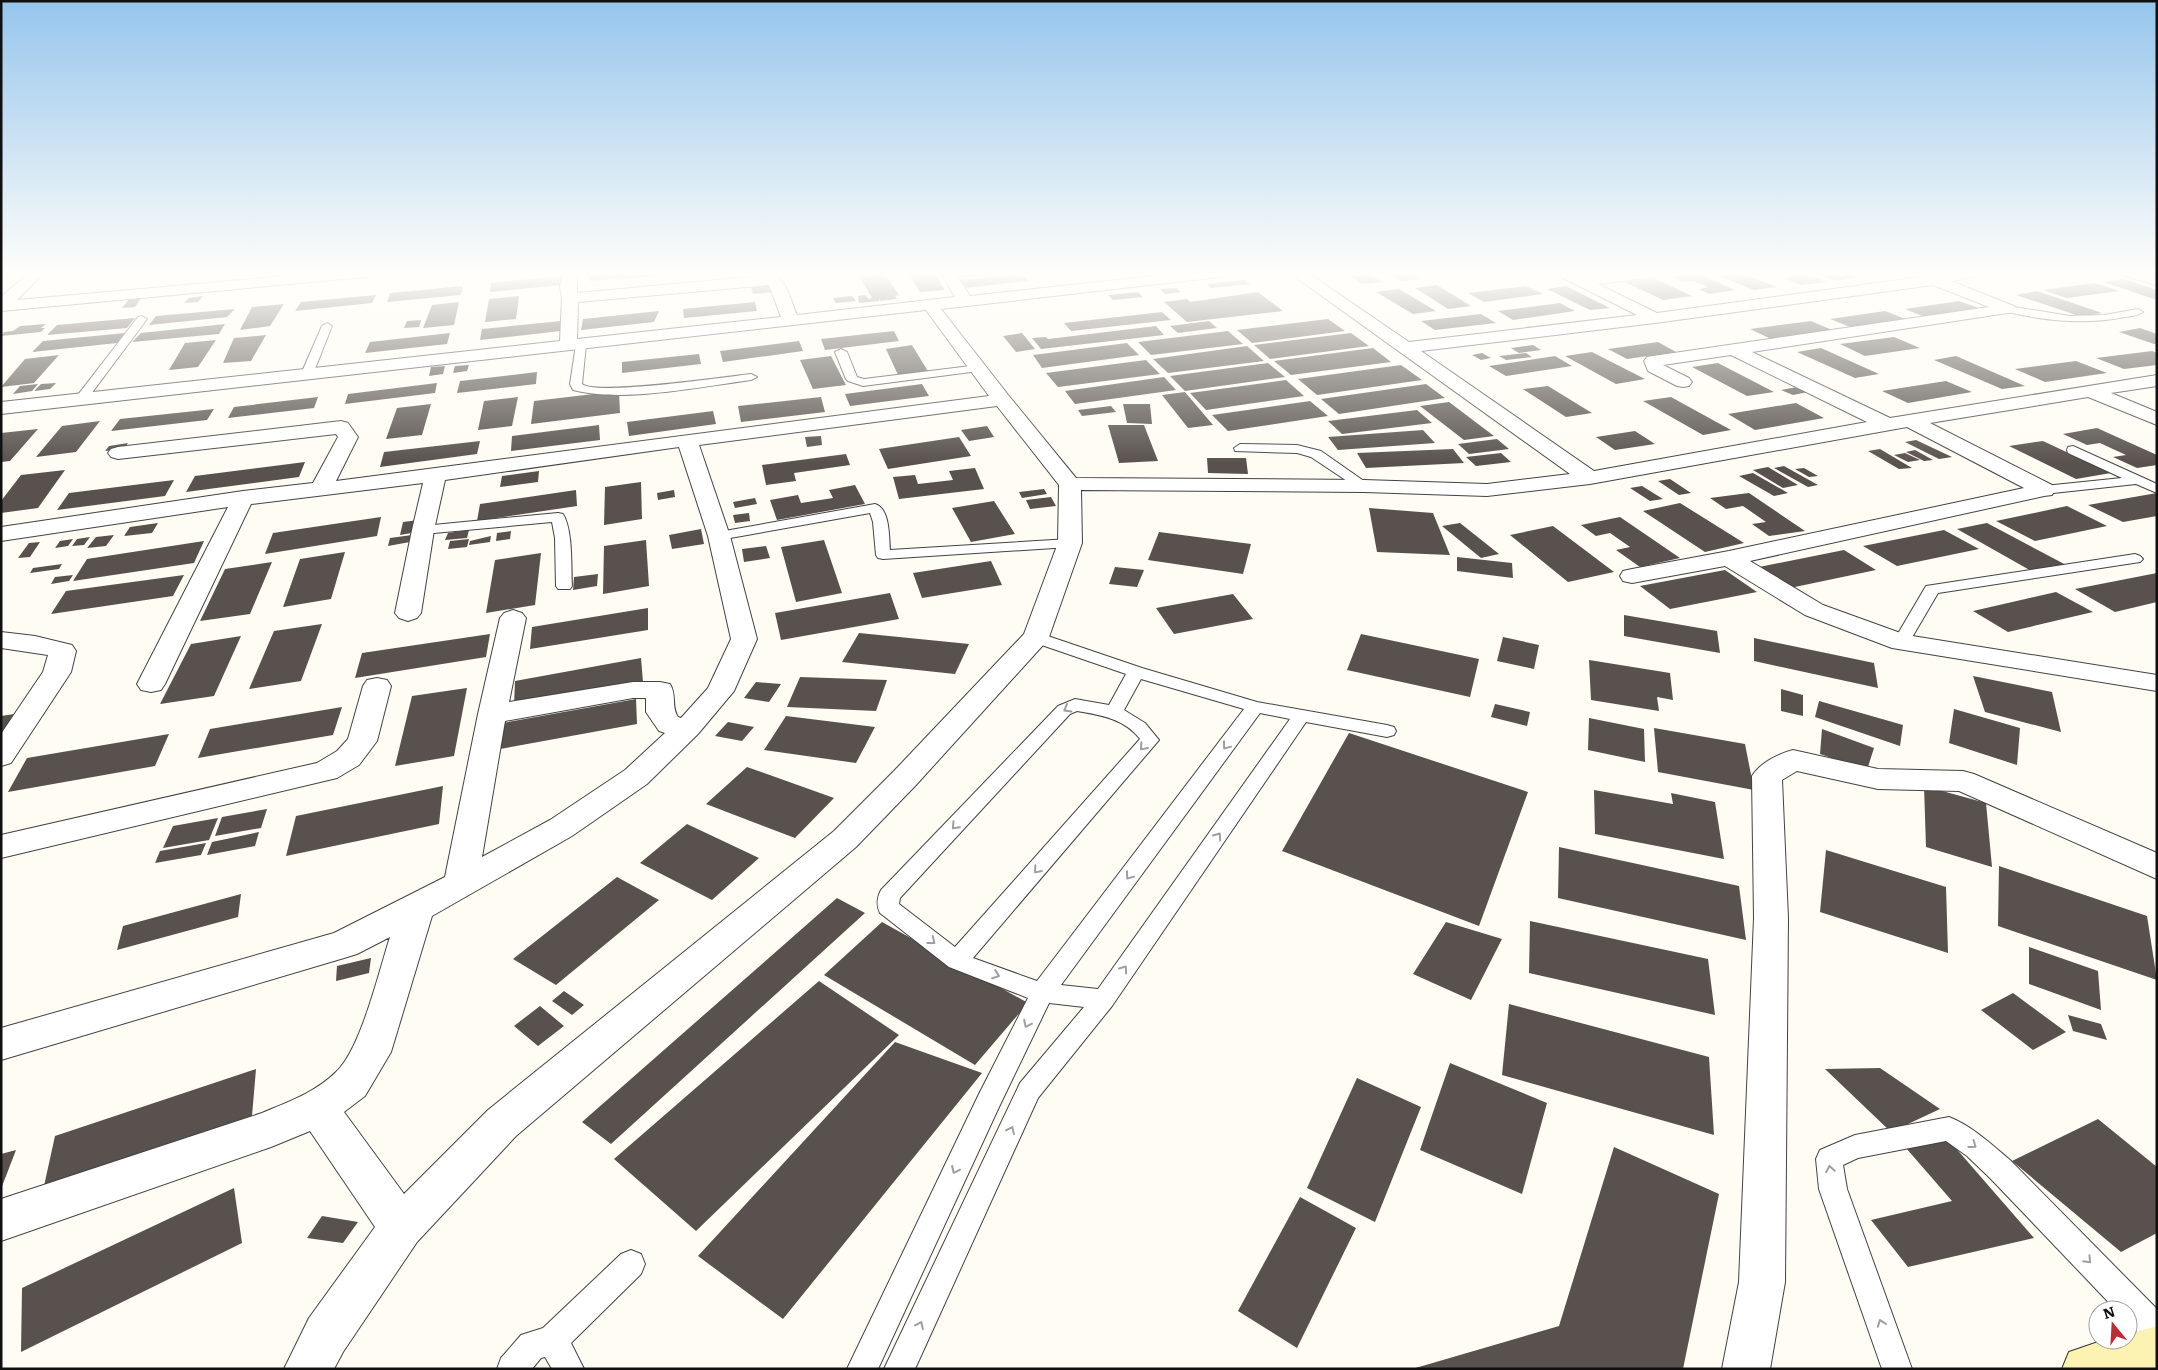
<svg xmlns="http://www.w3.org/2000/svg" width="2158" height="1370" font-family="Literata,serif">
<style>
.building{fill:#58514d}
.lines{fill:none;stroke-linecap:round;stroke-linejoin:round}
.service-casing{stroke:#434343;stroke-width:2}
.minor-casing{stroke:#434343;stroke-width:2}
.tertiary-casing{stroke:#434343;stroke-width:2}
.secondary-casing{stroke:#323232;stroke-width:2}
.service{fill:#fff;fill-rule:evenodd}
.minor{fill:#fff;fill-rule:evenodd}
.tertiary{fill:#fff;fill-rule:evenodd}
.secondary{fill:#fcf2b1;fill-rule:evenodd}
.oneway{stroke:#9f9f9f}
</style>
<rect width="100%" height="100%" fill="#fffcf4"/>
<path class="building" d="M589 273H655V276L590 281Z
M884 273 899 295 895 296 897 299 880 301 879 297V301L859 303 858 296 865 295 869 299 872 298 859 276Z
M908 273H934L945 290 920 292Z
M959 273H1021L1028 281 964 288 959 280 1006 275 961 278Z
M1345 273H1368L1382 282 1362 284Z
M1388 273H1411L1421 279 1401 281Z
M1697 273 1735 290 1709 294 1699 289 1709 287 1693 281 1683 282 1671 277Z
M1712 273H1742L1777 287 1754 290Z
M1781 273H1804L1827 282 1801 285 1783 278 1791 277Z
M1815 273H1848L1860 277 1835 281Z
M561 276V285L490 292 491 283Z
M1653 278 1692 296 1663 300 1625 282Z
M2124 279 2157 290V300L2103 282Z
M1245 280 1250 284 1211 288 1207 284Z
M2095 283 2119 291 2067 298 2043 290Z
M771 285 774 292 753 294 751 287Z
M1437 285 1471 306 1448 309 1415 288Z
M463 286 461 295 387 302 390 293Z
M1526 286 1543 294 1484 302 1468 293Z
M1566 286 1610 308 1590 310 1547 289Z
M1176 288 1181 292 1165 294 1160 289Z
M1399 289 1436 311 1413 314 1376 292Z
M2037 291 2102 313 2082 317 2016 295Z
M1138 292 1143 297 1113 300 1108 295Z
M1258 292 1283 311 1187 322 1164 302 1187 299 1190 302Z
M376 295 372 303 295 311 301 302Z
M203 296 198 302 184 303 189 298Z
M519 296 516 319 485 322 489 299Z
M852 296 856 301 836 303 833 298Z
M141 298 135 307 122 308 129 299Z
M1959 301 1982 309 1927 318 1905 309Z
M459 302 454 325 423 328 432 305Z
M755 302 757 311 684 318 683 309Z
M1560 303 1575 311 1513 320 1498 311Z
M284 304 270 326 240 330 252 307Z
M235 309 227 317 149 325 156 316Z
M659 311 654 322 581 330 583 319Z
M1885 311 1908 320 1853 328 1830 319Z
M1162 312 1171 320 1071 331 1064 323Z
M1481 314 1496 323 1435 330 1421 321Z
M135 318 127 328 47 335 57 325Z
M1328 319 1345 331 1252 343 1237 330Z
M421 320 419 327 404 328 407 321Z
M561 321V331L480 340 482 329Z
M1209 321 1217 328 1178 333 1170 326Z
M1811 321 1832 330 1771 339 1750 329Z
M46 324 41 328H45L41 332 1 336 4 332 13 331 20 326Z
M225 324 219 334 132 342 141 333Z
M1156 326 1164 335 1041 349 1032 338 1046 337 1048 339Z
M2140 328 2157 334V345L2119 332Z
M894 331 899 341 825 350 821 339Z
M1228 331 1243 344 1151 355 1138 342Z
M125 333 117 343 32 352 43 341Z
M450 333 447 344 365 353 370 342Z
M1022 333 1035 349 1016 352 1003 336Z
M1351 333 1369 346 1270 359 1254 345Z
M266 335 251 361 223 363 234 338Z
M1894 337 1920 348 1865 356 1840 344Z
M216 340 198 367 169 370 185 343Z
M799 341 803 351 723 362 720 351Z
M1658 342 1676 352 1627 359 1608 349Z
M1127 343 1139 355 1042 368 1033 355Z
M912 345 929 373 899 377 886 349Z
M1533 345 1541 350 1519 353 1511 348Z
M1247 346 1264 361 1168 373 1153 359Z
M1373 348 1391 362 1291 375 1274 361Z
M1821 348 1879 374 1855 378 1797 352Z
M2152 351 2157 353V365L2124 369 2096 358Z
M1592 352 1645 379 1616 384 1565 356Z
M1482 353 1491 358 1481 360 1472 355Z
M1526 353 1532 357 1506 360 1499 356Z
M699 354 701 364 622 373V362Z
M59 355 34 383 1 387 25 359Z
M831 356 846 385 813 389 800 360Z
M1555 356 1572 366 1506 376 1489 366Z
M1956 356 2025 386 2002 389 1934 360Z
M1146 360 1160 374 1058 387 1046 373Z
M2076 361 2107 373 2045 382 2015 369Z
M1268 363 1285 377 1185 391 1170 376Z
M1718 363 1774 392 1747 396 1692 367Z
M469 365 467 371 453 373 455 366Z
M1401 365 1422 380 1317 395 1298 379Z
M445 366 443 374 429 376 431 367Z
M537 372 536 384 457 393 460 381Z
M1164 377 1176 390 1075 404 1065 391Z
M1286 380 1304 396 1206 410 1190 393Z
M1946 381 1972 392 1908 403 1882 391Z
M56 383 50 389 34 391 41 384Z
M437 383 435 393 345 404 348 394Z
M38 384 32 391 13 394 20 386Z
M922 384 929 396 850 406 845 394Z
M1426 384 1445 398 1339 414 1321 399Z
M1548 386 1592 413 1566 417 1523 389Z
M1797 387 1808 392 1793 395 1781 390Z
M619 391 620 413 531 424 534 401Z
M1185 392 1213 425 1188 428 1162 395Z
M318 397 314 408 228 418 234 407Z
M518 397 512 426 478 430 484 401Z
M821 397 825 412 741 422 738 406Z
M1671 397 1731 430 1703 435 1643 401Z
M1310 401 1328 416 1228 431 1212 415Z
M1449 402 1494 436 1464 440 1420 406Z
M1796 403 1824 418 1755 430 1728 414Z
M431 404 422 435 386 439 397 408Z
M1123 404H1150L1152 424 1127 423Z
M1111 406 1116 412 1082 416 1078 410Z
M214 409 207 420 111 431 120 419Z
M1417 410 1432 423 1342 434 1328 421Z
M713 411 716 424 629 436 627 422Z
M100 421 76 452 36 457 62 426Z
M599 425 600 440 511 451 512 436Z
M1108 425H1144L1158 461 1119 463Z
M987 426 994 437 969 441 961 430Z
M2097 428 2157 455V465L2137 468 2113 457 2126 455 2100 443 2087 445 2063 434Z
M38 429 10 461 1 462V433Z
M1423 430 1435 443 1338 450 1328 437Z
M1635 431 1655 444 1615 450 1596 437Z
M821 436 822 445 807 447 805 437Z
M959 437 971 456 888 469 879 449Z
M1497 439 1509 449 1469 454 1458 444Z
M1916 440 1952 457 1939 459 1905 442Z
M480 441 477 454 380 467 384 452Z
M2043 441 2111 473 2076 479 2009 446Z
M128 443 124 449 105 451 109 446Z
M1453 449 1464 463 1366 468 1357 453Z
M1880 449 1912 468 1899 469 1868 451Z
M1915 450 1933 460 1924 461 1906 452Z
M1501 453 1511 462 1476 466 1466 457Z
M1905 453 1920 460 1908 462 1894 455Z
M846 454 850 465 794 473 796 481 766 485 762 465Z
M1207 458H1246L1248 474 1208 473Z
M305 462 299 477 186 492 195 476Z
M1784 466 1818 485 1808 487 1774 468Z
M1768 467 1798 485 1783 488 1753 470Z
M975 468 984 489 899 499 893 477 915 475 918 484 953 480 949 471Z
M1804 468 1818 476 1809 477 1795 469Z
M65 470 38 508 1 513V501L21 475Z
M539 471 538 482 500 487 502 476Z
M1753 473 1788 493 1774 496 1739 476Z
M1670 479 1691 493 1679 495 1658 481Z
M174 480 165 496 57 510 69 493Z
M641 482 642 519 604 525 605 487Z
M855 485 865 504 777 520 770 500 798 495 801 503 833 498 829 490Z
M1642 486 1663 499 1650 501 1630 488Z
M1044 489 1047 494 1022 498 1019 492Z
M576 490 577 506 477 521 480 504Z
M674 490 675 497 658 500 657 493Z
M1749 493 1805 531 1769 536 1752 524 1766 522 1743 506 1726 509 1710 498Z
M2157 493V516L2123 522 2088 505Z
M1051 497 1056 506 1030 509 1026 500Z
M755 498 757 504 735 508 733 502Z
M994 501 1015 534 971 542 952 508Z
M1680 503 1744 543 1705 552 1643 511Z
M2067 506 2107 526 2035 541 1996 521Z
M1369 508 1433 513 1450 555 1377 552Z
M749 513 750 521 735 523 733 515Z
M381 517 377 536 265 554 273 533Z
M1620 517 1680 558 1640 567 1616 550 1630 547 1610 533 1596 536 1581 525Z
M419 520 417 532 400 535 403 522Z
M158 523 152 533 124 536 130 527Z
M1460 523 1499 554 1481 558 1442 526Z
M1987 523 2068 566 2035 573 1957 529Z
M1553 526 1614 572 1568 582 1510 535Z
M701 529 704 544 672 549 669 535Z
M469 530 467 538 445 540 448 533Z
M1944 530 1979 549 1897 566 1863 546Z
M511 531 510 539 496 541 497 533Z
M1159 532 1251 544 1243 574 1148 560Z
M114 535 106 546 87 548 96 537Z
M412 535 410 542 388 546 390 538Z
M491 536 490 542 469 545 470 541Z
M90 537 84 545 72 546 77 539Z
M73 539 68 546 55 548 60 541Z
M469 539 467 547 448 549 450 541Z
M646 540 649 586 603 594 604 546Z
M824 540 842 593 796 602 781 547Z
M204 541 194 563 73 581 87 559Z
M40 542 30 557 18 558 29 543Z
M766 546 770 558 744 562 742 549Z
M1844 550 1876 570 1790 588 1759 567Z
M345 552 331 599 283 607 300 559Z
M541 553 535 605 486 613 495 560Z
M1457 557 1512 563 1513 578 1457 571Z
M991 561 1002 585 922 598 913 573Z
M272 562 250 614 200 621 225 569Z
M62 564 59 569 30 573 33 568Z
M1115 567 1144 570 1137 587 1109 584Z
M1725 570 1757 592 1670 609 1640 586Z
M2157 573V602L2115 612 2075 589Z
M598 574 597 586 573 590 574 577Z
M73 575 69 581 51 584 55 577Z
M184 575 173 596 51 614 66 591Z
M2056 592 2093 612 2008 632 1973 611Z
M890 593 899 619 781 640 775 613Z
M1233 594 1253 619 1174 634 1156 608Z
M648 608V630L530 649 532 627Z
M1624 615 1717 631 1720 653 1624 636Z
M322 624 301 681 249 689 274 631Z
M859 633 969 644 955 674 842 662Z
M490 634 486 657 355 678 362 653Z
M1361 634 1479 659 1470 697 1347 670Z
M241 636 214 696 160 704 191 644Z
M1503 637 1539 645 1534 669 1497 661Z
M1754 638 1874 663 1878 688 1754 661Z
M641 658 643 682 514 706 515 681Z
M1589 660 1670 673 1673 700 1657 697 1659 711 1591 700Z
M1973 676 2052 692 2061 732 1985 712Z
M800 677 887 680 876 711 787 707Z
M756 682 781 684 769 702 744 698Z
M467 688 454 756 395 766 412 696Z
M1781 689 1803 695V716L1781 711Z
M636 699 637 724 500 749 503 723Z
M1819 701 1903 725 1900 746 1815 717Z
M1495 704 1530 712 1527 726 1491 717Z
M342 707 333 735 198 758 210 729Z
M1954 709 2020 728 2017 765 1949 743Z
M21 713 1 740V716Z
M786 716 875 727 856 763 764 750Z
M1589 718 1644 729 1645 762 1588 750Z
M728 722 754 727 742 741 715 736Z
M1654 728 1745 744 1754 790 1658 772Z
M1822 729 1874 748 1867 770 1820 754Z
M1349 733 1528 792 1479 926 1282 851Z
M169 734 155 766 8 792 27 758Z
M747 767 834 798 795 838 706 804Z
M443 786 439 824 286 856 296 816Z
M1924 786 1986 803 1992 867 1926 847Z
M1594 790 1673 804 1671 793 1715 802 1724 859 1595 834Z
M267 809 261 828 215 836 222 817Z
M218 818 209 840 163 848 173 826Z
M687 824 759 858 712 900 640 863Z
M259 832 255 846 207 855 212 842Z
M206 843 201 855 155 863 160 851Z
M1559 847 1739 886 1746 940 1558 898Z
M1826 850 1946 887 1948 953 1820 912Z
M1999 866 2147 916 2157 980 1998 926Z
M617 877 659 900 556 985 513 959Z
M241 894 238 917 117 950 123 926Z
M837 898 865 913 611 1144 582 1122Z
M1530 921 1708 959 1715 1015 1529 973Z
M882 922 1028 1003 975 1065 824 975Z
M1446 922 1502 939 1471 1000 1413 974Z
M2029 947 2098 971 2101 1010 2029 984Z
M371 958 369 973 336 981 337 966Z
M819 981 899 1035 696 1231 614 1159Z
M564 991 584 1005 572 1015 552 1001Z
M2013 993 2066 1032 2033 1050 1981 1010Z
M1509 1004 1709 1057 1714 1135 1502 1075Z
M540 1006 564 1026 538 1046 514 1026Z
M2068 1015 2101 1024 2107 1040 2073 1031Z
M895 1042 982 1073 783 1319 698 1256Z
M1450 1063 1547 1103 1522 1194 1420 1150Z
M1880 1068 1940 1109 1891 1132 1825 1069Z
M256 1069 252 1116 44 1186 55 1136Z
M1357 1078 1421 1107 1375 1222 1307 1188Z
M2098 1119 2157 1167V1233L2121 1252 2012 1161Z
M1947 1138 2034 1238 1908 1267 1871 1220 1952 1201 1906 1148Z
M1614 1147 1719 1194 1683 1369H1412L1559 1326Z
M16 1150 1 1189V1154Z
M234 1188 242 1243 21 1352 22 1288Z
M1300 1197 1356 1228 1297 1348 1238 1311Z
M322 1216 358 1222 343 1243 307 1238Z"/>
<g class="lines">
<defs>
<path id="service" d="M2008 306 2070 316 2104 315 2138 309 2143 312C2139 316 2131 316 2125 317 2085 325 2044 321 2004 311L2003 309Z
M142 316 147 319 85 402H77L75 399 77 396 138 317Z
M327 323 332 326 313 374 311 376H303L301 374 322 326Z
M581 342 586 345 582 384C596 396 725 377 751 374L757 377 751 380C699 387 623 403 573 390L570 384 576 345Z
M841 349 847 352 857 377 864 379 979 365 985 368 979 371 863 386 848 381 846 379 835 352Z
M1240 444 1297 445 1321 451 1371 486 1364 490 1359 489 1311 457 1297 453 1235 451 1234 448Z
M2073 446 2157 484V493L2136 484 2044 494 2039 493 2037 490 2044 486 2122 478 2068 453 2067 450 2068 447Z
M875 504C890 508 889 537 890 550L1070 539 1075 540 1077 543 1075 546 1070 547 883 559 878 558 876 555 873 522 870 513 719 540 714 539 712 536 714 533 719 532Z
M558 513 563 514C573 530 571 567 572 586L570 589H558L556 586 555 538 552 522 423 534 418 533 416 530 418 527 423 526Z
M2135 554 2140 556 2143 559 2140 562 1938 593 1907 646H1895L1893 642 1926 586Z
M1036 632 1142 668 1257 702 1387 725 1394 727 1396 731 1394 735 1387 737 1306 722 1112 1006 1038 1098 915 1369H884L1020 1083 1084 1007 1049 1003 999 1107 878 1369H847L979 1094 1028 998 949 967 880 913C876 905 877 898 881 890L1058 706 1075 699 1109 705 1126 674 1030 641 1028 637 1030 633ZM1141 679 1244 709 1037 981 973 958 1159 740 1145 723 1124 710ZM1077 711C1101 715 1125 719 1140 739L955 947 899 904 900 898 1070 714ZM1260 713 1290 719 1098 989 1061 985Z
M1949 1117C1972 1126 1991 1144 2010 1160L2157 1309V1346L2146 1342 2128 1322V1310H2116L1990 1178 1967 1156 1946 1141 1858 1158 1843 1165 1847 1189 1912 1369H1882L1819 1189 1816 1159 1820 1150 1855 1135Z
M631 1250 641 1254 645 1264 641 1274 571 1343 584 1369H552L545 1357 541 1358 532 1369H497L501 1358 521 1335 543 1328 621 1254Z"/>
<path id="minor" d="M29 273H44L17 300 319 273H372L370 276 365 277 1 311V297Z
M563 273H577V293L772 275C787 279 791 302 797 315L955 297 941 273H955L970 296 1182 273H1226L1224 276 1219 277 941 309 1009 396 1076 478 1364 480 1487 484 1570 474 1294 276 1292 273H1308L1409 342 1637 315 1559 276 1557 273H1575L1583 276 1617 273H1660L1658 276 1653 277 1598 284 1657 313 1950 273H1980L1978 276 1951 281 2014 306 2016 309 2014 312 1752 352 1890 418 2157 375V386L2111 393 2157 412V425L2088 397 1930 423 2052 485 2055 490 2052 495 2044 496 1750 561 1823 605 1906 635 2157 675V691L1892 648 1805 615 1725 566 1632 583 1623 581 1620 576 1623 571 1632 569 1729 551 2024 488 1907 427 1590 484 1487 496 1364 492 1081 490 1082 543 1049 637 1045 643 916 785 856 847 516 1136 417 1242 343 1352 334 1369H284L309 1318 375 1227 310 1131 271 1147 1 1241V1199L262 1113C288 1102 316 1092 336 1072 361 1049 379 971 390 937L357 954 344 958 1 1060V1028L334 933 445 877 478 714 500 618 504 613 513 610 522 613 526 618 509 702 633 682H660L670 684C677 695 671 707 678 717L681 718 708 688 731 639 708 536 679 447 445 480 434 530 421 613 417 618 408 621 399 618 395 613 412 530 423 483 251 504 165 684 161 690 151 692 141 690 137 684 228 507 1 541V527L243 491 313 483 338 437 336 434 118 459 111 457 108 453 111 449 118 447 341 421 348 423 358 437 336 481 989 396 926 310 1 414V402L560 341 562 298 560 286ZM769 285 781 317 577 339 578 302ZM1933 285 1989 307 1653 356 1647 357 1644 361 1648 371 1677 386 1683 387 1689 386 1692 382 1689 378 1663 365 1731 355 1867 422 1594 471 1421 351 1655 323ZM997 406 1059 485 1058 543 1024 634 894 771 834 831 488 1110 404 1194 344 1112 365 1096 391 1052 432 916 572 836 647 784 698 734 734 691 757 639 730 536 699 445ZM633 698H646V712L659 731 665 733 625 770 550 820 482 857 505 721Z
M1 632 35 636 72 645 76 651 71 672 11 763 1 766V734L43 672 48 655 1 648Z
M377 678 387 680 391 686 377 741 359 765 337 778 1 858V835L317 763 337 751 348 739 363 686 367 680Z
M1793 750 1878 769 1963 771 1974 774 2157 853V879L1959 791 1878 789 1797 771 1782 780 1788 918 1785 1282 1770 1369H1722L1739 1282 1754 918 1752 776C1760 763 1778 754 1793 750Z"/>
<path id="tertiary" d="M2122 273H2144L2157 276V285L2124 276Z"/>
<path id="secondary" d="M2157 1326V1369H2062L2069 1352 2104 1340H2128V1334Z"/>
</defs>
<use href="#service" class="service-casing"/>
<use href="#minor" class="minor-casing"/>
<use href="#tertiary" class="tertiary-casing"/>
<use href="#secondary" class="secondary-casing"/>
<use href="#service" class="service"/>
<use href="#minor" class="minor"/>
<use href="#tertiary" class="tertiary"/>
<use href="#secondary" class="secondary"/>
</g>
<defs><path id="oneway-chevron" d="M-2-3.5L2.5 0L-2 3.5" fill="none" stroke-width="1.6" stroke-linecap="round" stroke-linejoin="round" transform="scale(1.25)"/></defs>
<g class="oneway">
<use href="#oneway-chevron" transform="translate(1067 709) rotate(150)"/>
<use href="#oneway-chevron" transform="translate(1226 746) rotate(127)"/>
<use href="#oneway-chevron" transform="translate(1143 747) rotate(131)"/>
<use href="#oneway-chevron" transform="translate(955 826) rotate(133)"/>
<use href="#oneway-chevron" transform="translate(1218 836) rotate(-55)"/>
<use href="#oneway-chevron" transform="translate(1037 870) rotate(131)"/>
<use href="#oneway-chevron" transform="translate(1129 876) rotate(127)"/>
<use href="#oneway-chevron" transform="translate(932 941) rotate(38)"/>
<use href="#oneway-chevron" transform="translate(1124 969) rotate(-55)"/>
<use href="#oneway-chevron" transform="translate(996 975) rotate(21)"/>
<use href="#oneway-chevron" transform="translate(1027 1024) rotate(116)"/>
<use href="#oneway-chevron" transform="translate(1011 1130) rotate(-65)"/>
<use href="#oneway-chevron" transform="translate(1973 1145) rotate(36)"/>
<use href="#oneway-chevron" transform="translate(1830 1169) rotate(-99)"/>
<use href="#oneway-chevron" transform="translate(955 1170) rotate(115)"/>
<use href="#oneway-chevron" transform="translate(2088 1260) rotate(46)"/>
<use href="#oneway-chevron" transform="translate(1881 1323) rotate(-110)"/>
<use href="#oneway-chevron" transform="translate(920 1325) rotate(-65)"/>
</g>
<linearGradient id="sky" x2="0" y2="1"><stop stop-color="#95c5ed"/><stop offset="0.59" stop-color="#fffefa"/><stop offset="1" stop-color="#fffefa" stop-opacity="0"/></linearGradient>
<rect width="2158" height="464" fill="url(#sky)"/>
<rect width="2158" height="1370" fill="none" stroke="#101010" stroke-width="5"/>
<g transform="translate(2113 1325) rotate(342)"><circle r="24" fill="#ffffff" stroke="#9f9f9f"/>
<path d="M0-4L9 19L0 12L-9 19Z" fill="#bc2c35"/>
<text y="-8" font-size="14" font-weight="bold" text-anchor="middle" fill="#101010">N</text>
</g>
</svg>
